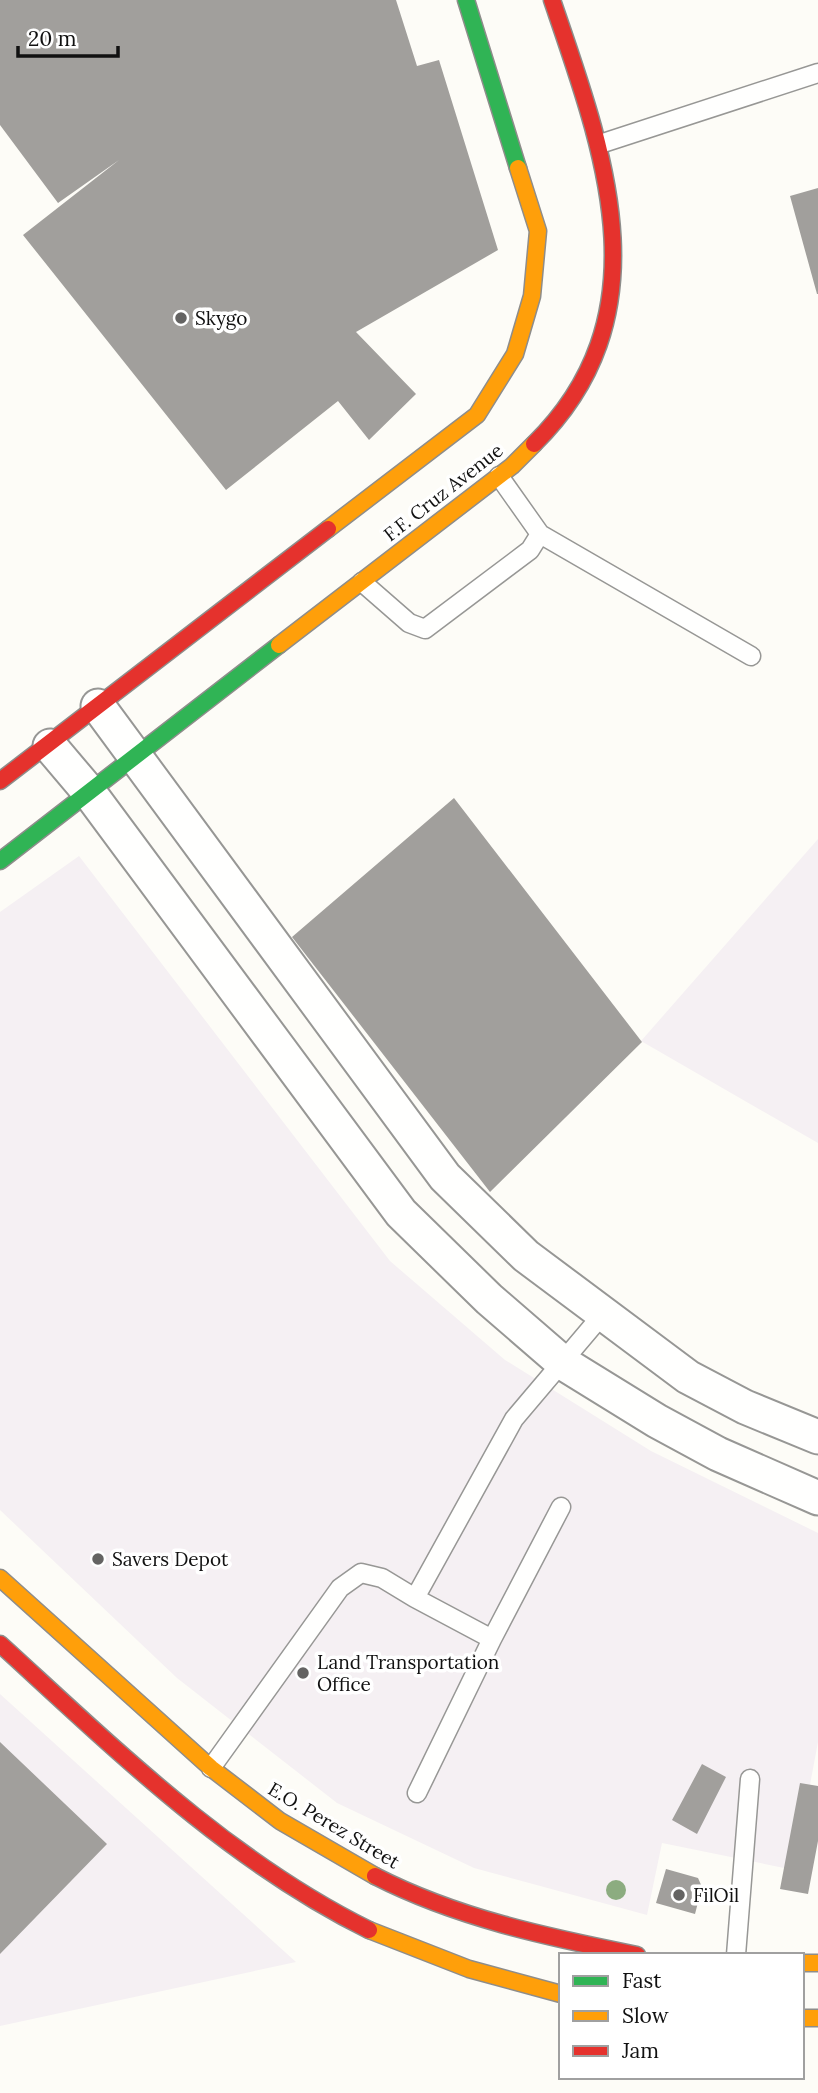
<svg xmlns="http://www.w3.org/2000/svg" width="818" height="2093" font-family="Lora,serif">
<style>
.industrial{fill:#f5f0f3}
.building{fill:#a19f9c}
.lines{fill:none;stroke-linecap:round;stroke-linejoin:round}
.lane-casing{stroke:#979795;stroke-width:21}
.street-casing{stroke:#979795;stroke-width:37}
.fast-casing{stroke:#8e8d8b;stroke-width:19}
.slow-casing{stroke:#8e8d8b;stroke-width:19}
.jam-casing{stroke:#8e8d8b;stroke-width:19}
.lane{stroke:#fffffe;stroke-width:18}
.street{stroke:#fffffe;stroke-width:33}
.fast{stroke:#30b455;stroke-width:16}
.slow{stroke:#ff9f0a;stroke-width:16}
.jam{stroke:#e5322d;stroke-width:16}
.tree{fill:#8cac80}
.poi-dot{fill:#646362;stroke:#fff;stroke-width:2.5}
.labels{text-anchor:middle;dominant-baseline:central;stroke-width:7;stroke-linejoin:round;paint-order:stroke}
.poi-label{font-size:19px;fill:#111;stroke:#fff;text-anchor:start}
.street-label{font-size:19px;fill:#111;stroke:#fff}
</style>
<rect width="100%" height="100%" fill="#fdfcf7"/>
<path class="industrial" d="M818 839V1143L641 1041Z
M79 856 390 1261 505 1360 651 1451 818 1533V1742L794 1870 662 1843 647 1915 474 1868 337 1803 177 1678 0 1510V912Z
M0 1694 296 1962 0 2026Z"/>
<path class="building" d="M0 0H396L417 66 439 60 498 250 356 332 416 394 369 440 338 401 226 490 23 235 119 160 58 203 0 125Z
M818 188V294H817L790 196Z
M454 798 642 1042 490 1192 292 937Z
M0 1742 107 1844 0 1954Z
M702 1764 726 1777 697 1834 672 1820Z
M800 1783 818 1786V1841L808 1894 780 1889Z
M666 1869 698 1878 702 1887 695 1914 656 1903Z"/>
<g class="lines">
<defs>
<path id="lane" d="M600 144 818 73
M540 534 751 656
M362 582 409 623 425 629 530 550 540 534 499 476
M415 1598 492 1639 417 1793
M492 1639 561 1507
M211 1768 340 1588 361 1573 382 1578 415 1598 514 1419 602 1315
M736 1955 750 1779"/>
<path id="street" d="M98 706 445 1177 526 1256 688 1377 745 1407 818 1437
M50 746 89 792 401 1213 489 1299 563 1363 657 1421 718 1454 818 1498"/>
<path id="fast" d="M466 0 518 168
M0 861 279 645"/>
<path id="slow" d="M328 529 477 415 515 354 532 296 538 231 518 168
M279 645 512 466 534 444
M0 1578 211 1768 280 1821 375 1876
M369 1930 469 1969 561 1994
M802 1963H818
M802 2018H818"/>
<path id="jam" d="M534 444C666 314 604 152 552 0
M0 781 328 529
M0 1644C114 1748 229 1861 369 1930
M375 1876C457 1918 547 1937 637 1955"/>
</defs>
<use href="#lane" class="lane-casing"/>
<use href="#street" class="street-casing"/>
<use href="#fast" class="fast-casing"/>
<use href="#slow" class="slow-casing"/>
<use href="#jam" class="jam-casing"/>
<use href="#lane" class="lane"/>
<use href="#street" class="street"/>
<use href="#fast" class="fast"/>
<use href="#slow" class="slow"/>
<use href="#jam" class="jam"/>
</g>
<circle class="tree" cx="616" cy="1890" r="10"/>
<g class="poi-dot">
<circle cx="181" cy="318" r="7"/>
<circle cx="98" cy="1559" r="7"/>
<circle cx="303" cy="1673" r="7"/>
<circle cx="679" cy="1895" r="7"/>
</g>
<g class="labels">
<g class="poi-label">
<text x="195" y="318">Skygo</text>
<text x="112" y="1559">Savers Depot</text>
<text x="317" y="1662">Land Transportation<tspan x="317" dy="22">Office</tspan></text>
<text x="693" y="1895">FilOil</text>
</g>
<g class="street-label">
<text transform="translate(443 492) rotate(-38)">F.F. Cruz Avenue</text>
<text transform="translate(334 1825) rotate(31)">E.O. Perez Street</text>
</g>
</g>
<rect x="559" y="1953" width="245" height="126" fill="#ffffff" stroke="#a0a0a0" stroke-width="2"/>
<rect x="573" y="1976" width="35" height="10" fill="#30b455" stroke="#a0a0a0" stroke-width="2"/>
<text x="622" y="1988" font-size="21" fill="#111111">Fast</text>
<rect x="573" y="2011" width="35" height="10" fill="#ff9f0a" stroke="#a0a0a0" stroke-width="2"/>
<text x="622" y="2023" font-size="21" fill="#111111">Slow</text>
<rect x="573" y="2046" width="35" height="10" fill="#e5322d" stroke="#a0a0a0" stroke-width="2"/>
<text x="622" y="2058" font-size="21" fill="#111111">Jam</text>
<path d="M18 46v10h100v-10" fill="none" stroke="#111111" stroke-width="3.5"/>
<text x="28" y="46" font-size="21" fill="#111111" stroke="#ffffff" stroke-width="5" paint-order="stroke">20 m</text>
</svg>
